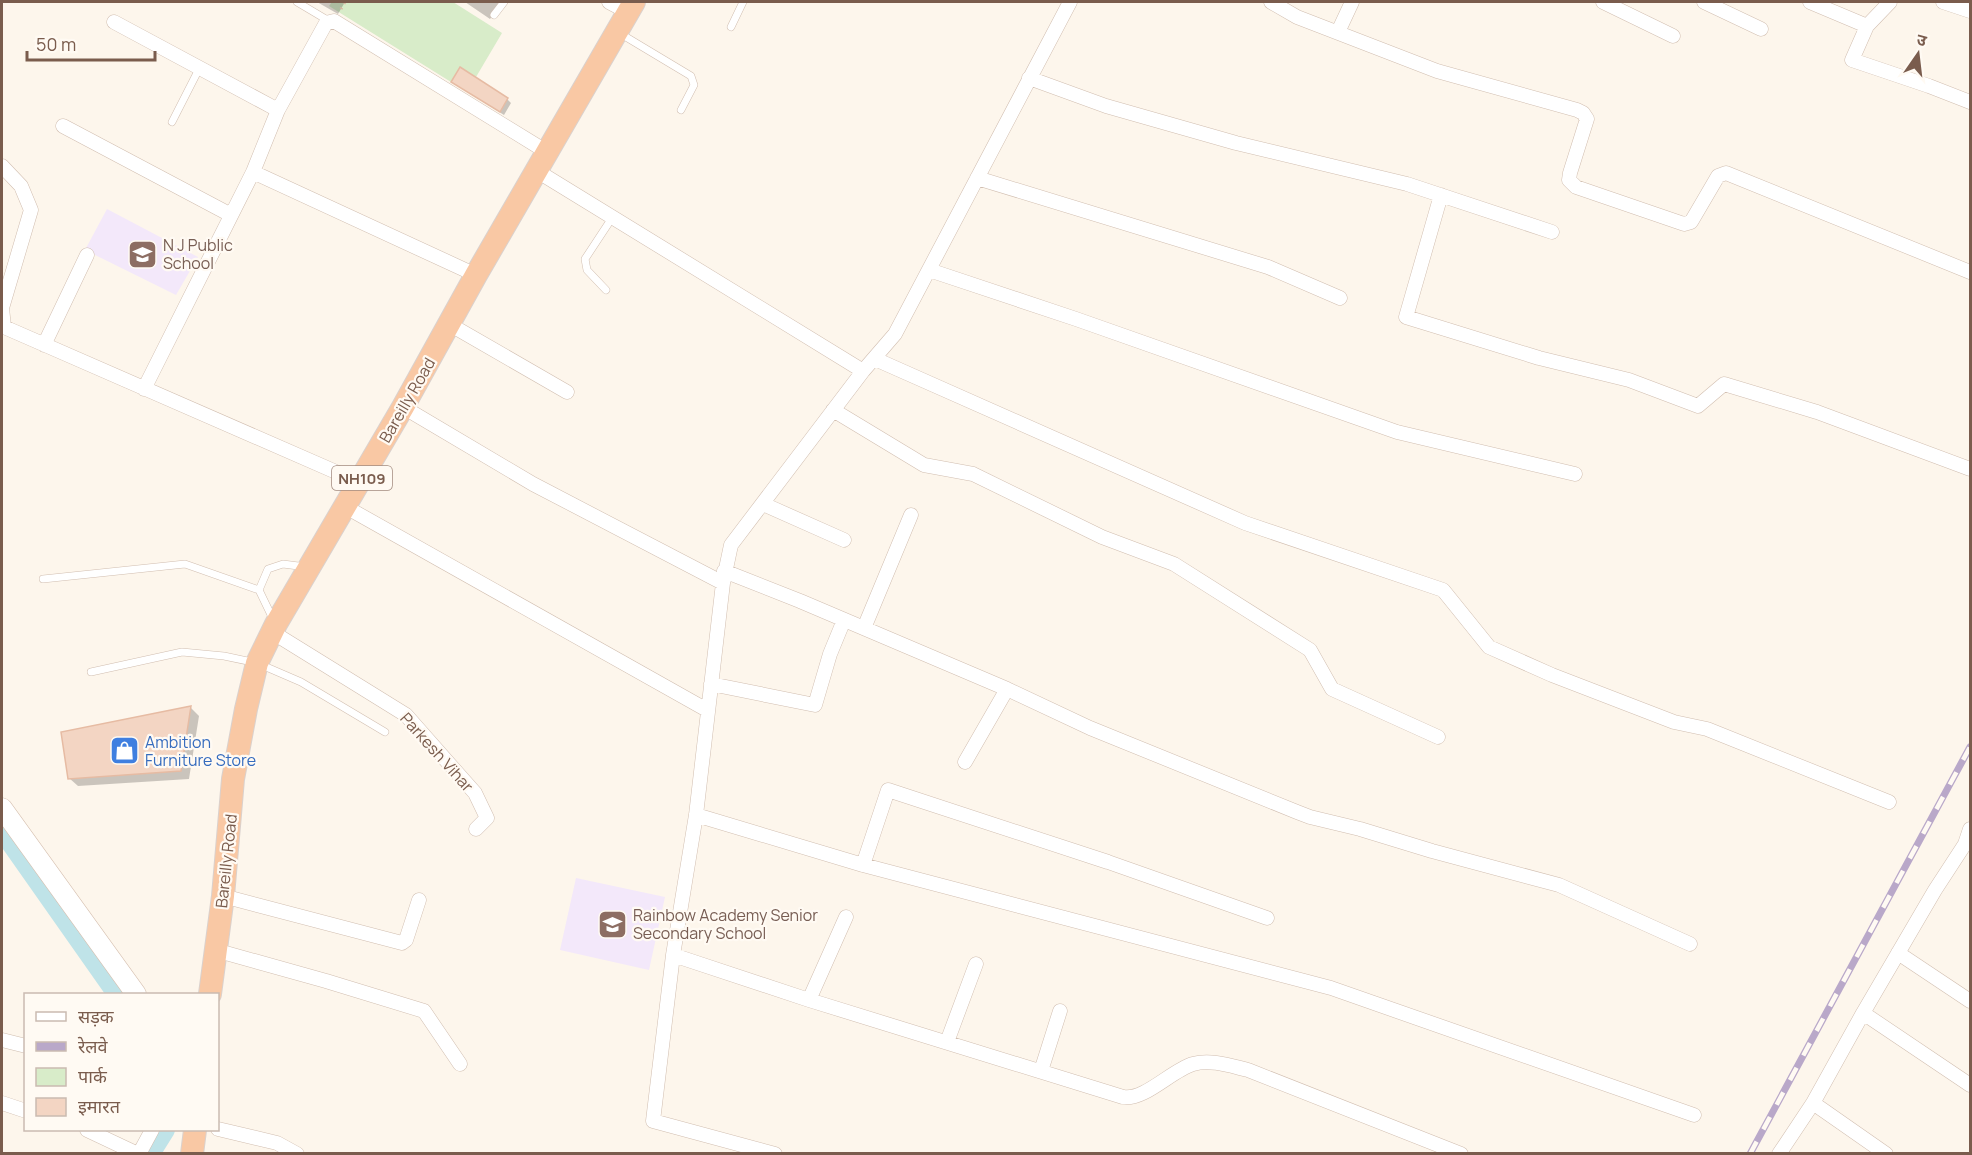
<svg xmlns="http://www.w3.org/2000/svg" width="1972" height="1155" font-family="Manrope,'Noto Sans Devanagari',sans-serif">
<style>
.education{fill:#f3e8fa}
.green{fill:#d8ecc9}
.shadow{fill:#0003}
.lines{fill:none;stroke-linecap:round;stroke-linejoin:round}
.canal{stroke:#bfe3e8;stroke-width:18}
.building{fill:#f3d5c3;stroke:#e6bba3;stroke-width:1.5}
.service-casing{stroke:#d1beb0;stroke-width:8}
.minor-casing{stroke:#d1beb0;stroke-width:15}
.secondary-casing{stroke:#d6c0b0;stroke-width:21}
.trunk-casing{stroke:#dad1cd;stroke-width:24}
.path{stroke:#d9b8a5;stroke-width:3;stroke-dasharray:1.5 4.5;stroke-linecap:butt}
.service{stroke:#fff;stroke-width:7}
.minor{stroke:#fff;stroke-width:14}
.secondary{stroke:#fff;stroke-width:20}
.trunk{stroke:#f9c8a4;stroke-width:22}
.rail-casing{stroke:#b9a8c9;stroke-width:7}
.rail{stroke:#fffaf3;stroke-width:4.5;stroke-dasharray:14;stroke-linecap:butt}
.labels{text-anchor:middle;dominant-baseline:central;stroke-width:4.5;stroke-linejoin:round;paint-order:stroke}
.shield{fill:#fffaf3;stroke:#a28b7f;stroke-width:1.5}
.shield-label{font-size:15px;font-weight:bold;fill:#7a5c4d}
.education-label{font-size:16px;fill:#785e54;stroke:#fffaf3;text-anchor:start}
.street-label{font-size:16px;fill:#7a5c4d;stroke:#fffaf3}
.shop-label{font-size:16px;fill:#366cbe;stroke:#fffaf3;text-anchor:start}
</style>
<rect width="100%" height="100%" fill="#fdf6ec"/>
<path class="education" d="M107 209 198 257 176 295 85 250Z
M576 878 665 897 649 970 560 950Z"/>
<path class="green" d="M332 2H453L502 33 476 77 460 67 451 82 329 6Z"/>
<path class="shadow" d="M317 2H345L338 14Z
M465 2H502L490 19Z
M452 82 507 99 511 103 504 115Z
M191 708 199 716 189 779 78 786 69 778 63 733Z"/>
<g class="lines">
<path class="canal" d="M2 832 116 994
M151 1154 166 1130"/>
</g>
<path class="building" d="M460 67 508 98 500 112 451 82Z
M191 706 181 771 68 779 61 732Z"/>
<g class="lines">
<defs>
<path id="service" d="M297 2 329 21
M494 15 504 2
M731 27 743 2
M621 34 691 76 694 85 681 110
M172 122 199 69
M606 290 587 270 585 259 612 218
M43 579 185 564 259 590
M273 619 259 590 268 569 283 564 306 567
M91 672 182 652 224 656 257 663 301 682 385 732"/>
<path id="minor" d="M609 2 628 12
M1271 2 1297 17 1437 71 1577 110 1583 113 1587 119 1570 173 1569 180 1576 187 1684 224 1691 222 1694 217 1718 176 1726 173 1970 272
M1603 2 1673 36
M1704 2 1761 29
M1810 2 1867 26 1890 2
M1943 2 1970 11
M114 22 278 110
M1867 26 1852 60 1929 86 1970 102
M1338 32 1352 2
M1029 78 1106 106 1236 143 1407 184 1552 232
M63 126 231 215
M2 166 21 186 31 210 2 308 4 327 359 482
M537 171 863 371
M253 172 476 275
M977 178 1268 267 1340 298
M1441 195 1406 317 1539 358 1629 380 1698 406 1724 384 1817 412 1970 469
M929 270 1076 319 1397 432 1575 474
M449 324 567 392
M44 345 87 255
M875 359 1245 523 1443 590 1489 647 1552 675 1674 722 1707 729 1889 802
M144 389 253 172 278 110 326 23 334 21 547 152
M403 407 533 484 723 583
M833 410 924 465 973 474 1102 537 1174 564 1310 650 1332 689 1438 737
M763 504 844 540
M344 506 707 710
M724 571 800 601 1007 689 1090 728 1297 812 1310 817 1360 829 1432 851 1559 885 1690 944
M864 628 911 515
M272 632 406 715 475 793 487 818 476 829
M711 684 815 705 830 654 844 620
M965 762 1007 689
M696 815 863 865 1331 988 1694 1115
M863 865 888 790 1108 862 1267 918
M223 896 402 943 406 940 419 900
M215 950 326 981 424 1011 460 1064
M1898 953 1970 1001
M673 955 809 1000 1123 1097C1144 1101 1172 1070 1193 1064 1211 1059 1231 1066 1248 1070L1461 1154
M809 1000 846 917
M1863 1013 1970 1085
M2 1040 26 1046
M947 1042 976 964
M1041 1071 1060 1011
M2 1103 26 1111
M1813 1103 1886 1154
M218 1129 277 1143 297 1154
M87 1130 138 1154
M139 1154 152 1130
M775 1154 653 1121 673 955 696 815 723 583 731 545 863 371 895 334 1070 2
M1779 1154 1813 1103 1863 1013 1935 890 1965 844 1970 829"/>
<path id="secondary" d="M2 808 136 994"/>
<path id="trunk" d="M210 994 223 896 233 779 246 709 257 663 276 624 403 407 476 275 634 2
M192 1154 195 1130"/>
</defs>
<use href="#service" class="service-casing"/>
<use href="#minor" class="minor-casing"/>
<use href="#secondary" class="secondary-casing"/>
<use href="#trunk" class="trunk-casing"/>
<path class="path" d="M341 9 345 2"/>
<use href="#service" class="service"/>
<use href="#minor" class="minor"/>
<use href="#secondary" class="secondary"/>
<use href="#trunk" class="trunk"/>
<defs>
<path id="rail" d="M1750 1154 1970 747"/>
</defs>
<use href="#rail" class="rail-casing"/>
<use href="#rail" class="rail"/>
</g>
<defs>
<symbol id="school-square" viewBox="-11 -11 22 22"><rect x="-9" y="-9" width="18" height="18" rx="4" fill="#8d6e63" stroke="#fffaf3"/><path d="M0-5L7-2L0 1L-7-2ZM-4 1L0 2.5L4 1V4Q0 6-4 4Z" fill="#fff"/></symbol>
<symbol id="shop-square" viewBox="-11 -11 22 22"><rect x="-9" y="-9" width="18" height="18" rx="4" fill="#3f7fe0" stroke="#fffaf3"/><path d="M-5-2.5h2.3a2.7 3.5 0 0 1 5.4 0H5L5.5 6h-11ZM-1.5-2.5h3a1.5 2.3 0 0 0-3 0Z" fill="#fff"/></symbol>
</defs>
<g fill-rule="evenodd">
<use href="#school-square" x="126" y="238" width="33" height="33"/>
<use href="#shop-square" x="108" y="734" width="33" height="33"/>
<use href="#school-square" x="596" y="908" width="33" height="33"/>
</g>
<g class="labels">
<rect class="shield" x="332" y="466" width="60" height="24" rx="4.5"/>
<g class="shield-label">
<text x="362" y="478">NH109</text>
</g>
<g class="education-label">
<text x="163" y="245">N J Public<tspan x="163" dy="18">School</tspan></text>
<text x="633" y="915">Rainbow Academy Senior<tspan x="633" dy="18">Secondary School</tspan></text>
</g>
<g class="street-label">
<text transform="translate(407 400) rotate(-60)">Bareilly Road</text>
<text transform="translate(437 752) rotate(48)">Parkesh Vihar</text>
<text transform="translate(226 861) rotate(-84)">Bareilly Road</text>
</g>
<g class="shop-label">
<text x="145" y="742">Ambition<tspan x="145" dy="18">Furniture Store</tspan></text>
</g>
</g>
<rect width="1972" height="1155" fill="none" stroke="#7a5c4d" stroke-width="6"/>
<rect x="24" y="993" width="195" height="138" fill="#fffaf3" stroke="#cabbb1" stroke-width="1.5"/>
<rect x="36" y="1012" width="30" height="9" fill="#ffffff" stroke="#cabbb1" stroke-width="1.5"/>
<text x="78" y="1023" font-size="18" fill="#7a5c4d">सड़क</text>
<rect x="36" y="1042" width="30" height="9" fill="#b9a8c9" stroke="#cabbb1" stroke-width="1.5"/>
<text x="78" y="1053" font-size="18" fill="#7a5c4d">रेलवे</text>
<rect x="36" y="1068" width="30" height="18" fill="#d8ecc9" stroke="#cabbb1" stroke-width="1.5"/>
<text x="78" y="1083" font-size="18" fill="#7a5c4d">पार्क</text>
<rect x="36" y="1098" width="30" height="18" fill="#f3d5c3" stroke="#cabbb1" stroke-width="1.5"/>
<text x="78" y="1113" font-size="18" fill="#7a5c4d">इमारत</text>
<g transform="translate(1918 54) rotate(14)" stroke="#fffaf3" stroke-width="4.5" paint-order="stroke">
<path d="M0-4.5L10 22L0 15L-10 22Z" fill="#7a5c4d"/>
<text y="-9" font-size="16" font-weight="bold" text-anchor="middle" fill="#7a5c4d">उ</text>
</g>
<path d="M27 51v9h128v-9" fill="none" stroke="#7a5c4d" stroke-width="3"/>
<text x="36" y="51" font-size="18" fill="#7a5c4d" stroke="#fffaf3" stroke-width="4.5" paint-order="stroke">50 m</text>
</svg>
